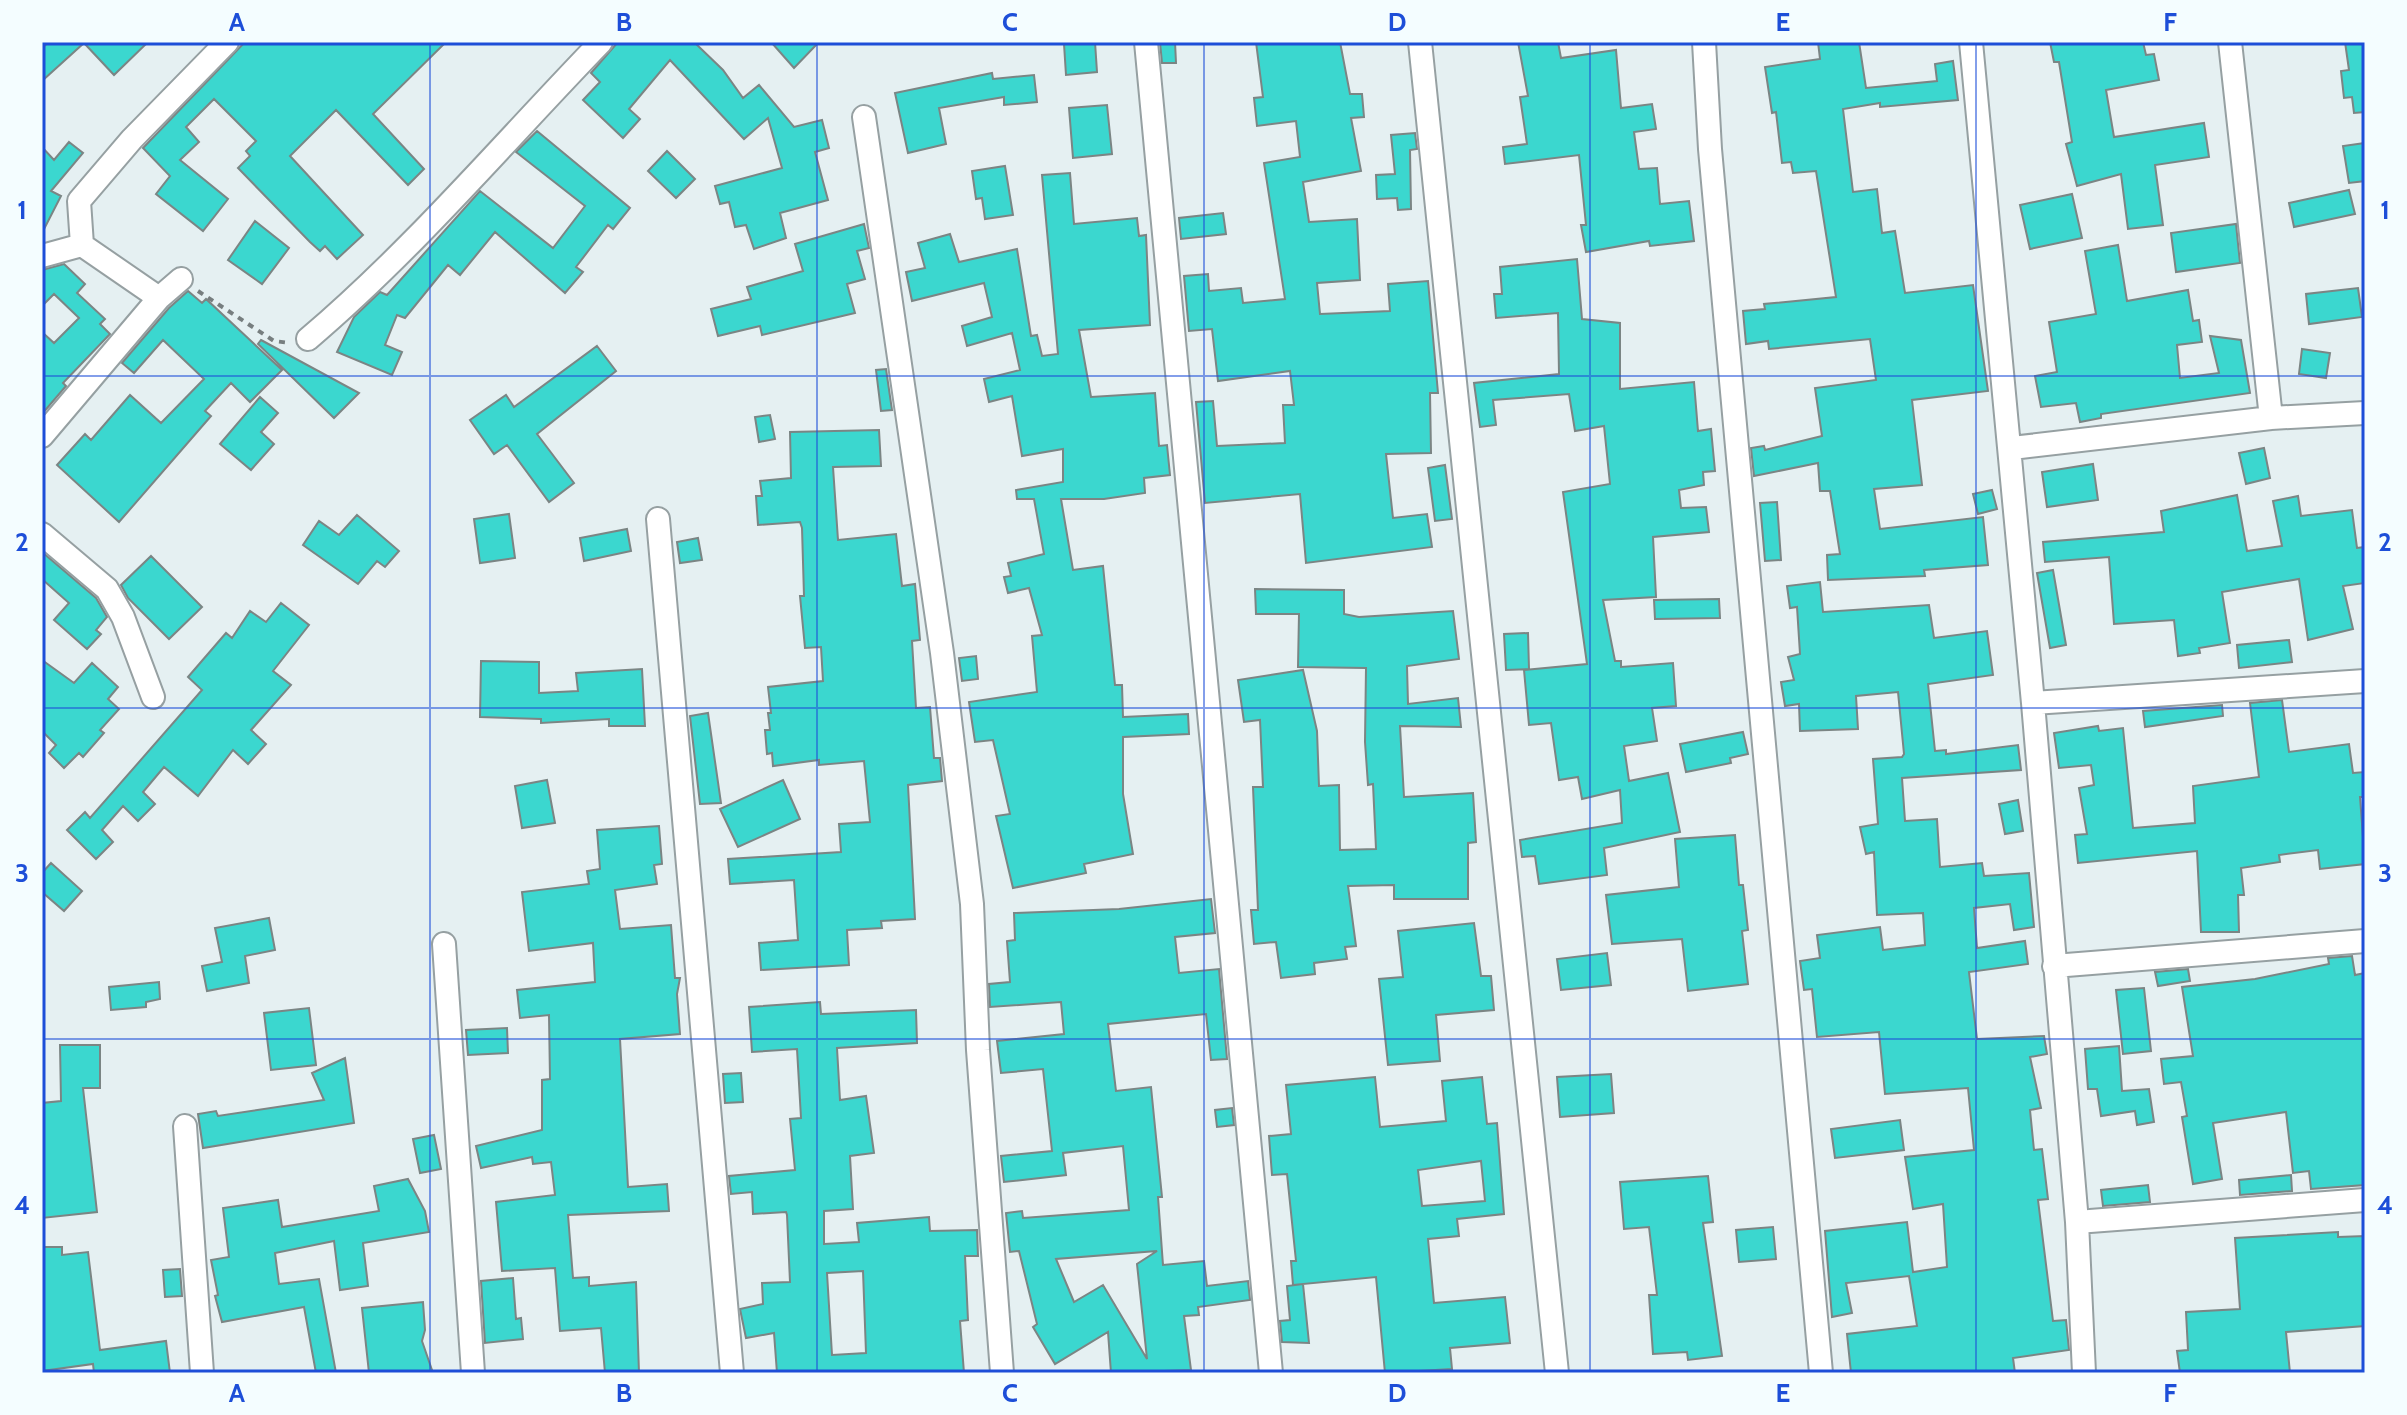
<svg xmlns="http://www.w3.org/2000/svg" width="2407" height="1415" font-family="Cabin,sans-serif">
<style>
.building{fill:#3bd7cf;stroke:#7b8584;stroke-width:2;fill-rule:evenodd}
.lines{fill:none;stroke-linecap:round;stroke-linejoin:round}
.street-casing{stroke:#96a0a2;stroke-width:26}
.path{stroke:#777e7f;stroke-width:4;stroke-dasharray:6 6;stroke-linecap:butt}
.street{stroke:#fff;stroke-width:22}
.grid{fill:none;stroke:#1d4ed8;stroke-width:2;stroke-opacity:0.55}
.neatline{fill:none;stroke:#1d4ed8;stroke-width:3}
.grid-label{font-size:26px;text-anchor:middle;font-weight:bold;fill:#1d4ed8}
</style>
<rect width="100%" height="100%" fill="#e5f0f2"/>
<path class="building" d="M49 42H148L114 75 84 43 42 81V48Z
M245 42H446L373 114 424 169 408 185 336 110 290 156 363 235 337 259 325 246 320 251 310 242 238 168 250 156 246 151 256 141 214 99 186 127 199 142 180 160 228 199 203 231 156 194 170 176 143 148Z
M618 42H694L723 70 743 98 759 85 794 127 822 120 829 148 815 152 828 200 780 213 786 238 754 249 746 225 735 227 729 202 720 204 715 186 782 168 768 118 744 139 670 60 629 109 640 119 623 138 583 100 600 82 591 73Z
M771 42H819L794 68Z
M1095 42 1097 72 1066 75 1064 44Z
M1160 42H1175L1176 63H1162Z
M1256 42H1340L1350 94H1362L1364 117 1351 118 1361 171 1303 182 1309 222 1357 219 1360 280 1317 283 1320 314 1390 311 1388 284 1428 281 1438 393H1430L1431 453 1386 454 1393 518 1427 514 1432 547 1306 563 1300 494 1205 503 1196 402 1213 401 1217 446 1285 443 1283 405H1294L1290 371 1218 381 1212 329 1189 331 1184 276 1208 274 1209 291 1241 288 1243 303 1285 299 1264 163 1300 157 1296 121 1257 126 1254 98 1263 97Z
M1518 42H1558L1561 58 1616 50 1621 108 1652 104 1656 129 1634 132 1639 169 1657 168 1660 204 1689 201 1694 241 1650 246 1649 241 1586 252 1581 225H1586L1579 155 1505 164 1503 147 1527 144 1520 97 1528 96Z
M1818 42H1859L1866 88 1937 81 1935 64 1953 61 1958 100 1880 107V103L1843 109 1853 192 1877 189 1882 233 1895 231 1905 293 1973 285 1988 391 1912 400 1922 485 1874 489 1880 529 1983 517 1988 565 1924 570 1925 576 1828 580 1827 555 1840 554 1830 491H1820L1818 463 1754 476 1751 448 1764 446 1765 450 1822 436 1815 388 1876 380 1870 339 1769 349 1768 341 1746 344 1743 311 1765 309 1764 304 1836 297 1816 171 1793 173 1791 162 1782 163 1776 112 1772 113 1765 67 1820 59Z
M2050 42H2143L2146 55 2154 54 2159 80 2106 90 2114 137 2204 123 2209 157 2155 165 2163 225 2128 229 2121 174 2077 186 2066 144 2072 142 2059 62H2054Z
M2345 42H2365V112L2354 113 2352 97 2344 98 2341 71 2349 70Z
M992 73 993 79 1034 75 1037 102 1004 105V97L939 108 946 144 908 153 895 93Z
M1107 105 1112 154 1073 158 1069 108Z
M537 131 630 208 613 229 608 225 576 267 583 272 565 293 495 232 460 275 448 265 405 318 397 315 385 345 402 352 392 375 337 352 354 317 380 292 387 295 480 191 553 248 585 206 516 152Z
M1415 133 1417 149 1410 150 1411 209 1398 210 1397 198 1377 199 1376 175 1395 174 1391 135Z
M69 142 83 153 51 191 61 196 42 233V147L54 160Z
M2365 143V181L2349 183 2343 146Z
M667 151 695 179 676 198 648 171Z
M1005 166 1013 215 985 219 982 198 976 199 972 171Z
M1070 173 1074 224 1137 218 1139 236 1146 235 1150 325 1079 330 1091 397 1155 393 1159 446 1167 445 1170 475 1144 478 1145 493 1104 499H1061L1073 570 1103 566 1115 685H1122L1123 717 1188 714 1189 734 1123 737V794L1133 854 1084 864 1086 873 1013 888 996 816 1010 814 993 740 975 742 969 702 1037 692 1032 636 1042 635 1029 588 1008 593 1004 577 1011 576 1008 563 1044 554 1034 499H1017L1016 490 1063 482V449L1022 456 1012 396 989 402 984 379 1020 370 1012 333 967 346 962 326 992 317 984 283 912 301 906 272 925 268 918 243 950 234 959 262 1017 249 1031 336 1037 335 1042 356 1058 354 1042 175Z
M2349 190 2355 214 2294 227 2289 203Z
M2072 194 2082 238 2030 249 2020 205Z
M1223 213 1226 234 1181 239 1179 218Z
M255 221 289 248 262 284 228 260Z
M864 224 869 248 857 251 865 279 847 284 855 313 762 335 760 326 718 336 711 309 751 299 747 287 803 271 795 244Z
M2236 224 2240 263 2176 272 2171 233Z
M2118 245 2127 301 2188 290 2193 321 2199 320 2202 342 2177 345 2180 378 2219 373 2210 336 2241 340 2250 393 2101 414V418L2080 422 2076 403 2041 407 2035 376 2057 372 2049 322 2096 314 2085 251Z
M1577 259 1582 319 1620 323V389L1694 382 1698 431 1711 429 1715 471 1703 472 1704 485 1679 490 1681 508 1706 507 1709 532 1653 537 1656 597 1603 600 1615 661H1621V667L1673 663 1676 706 1652 708 1657 741 1624 746 1629 781 1668 773 1680 832 1604 848 1607 875 1539 884 1535 856 1522 857 1520 840 1622 823 1620 790 1582 799 1578 777 1559 780 1551 723 1529 725 1524 670 1587 664 1563 492 1610 484 1604 426 1575 431 1569 394 1493 400 1496 425 1480 427 1474 383 1559 374 1558 313 1496 318 1494 294H1502L1500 267Z
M64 264 85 284 77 293 105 319 100 324 110 334 63 383 66 386 42 414V332L54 343 79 318 54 294 42 306V270Z
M2358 288 2362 317 2309 324 2306 294Z
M188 291 202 303 206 299 282 370 250 402 231 383 205 411 211 416 119 522 57 465 85 434 91 440 130 395 161 423 204 379 163 340 134 373 122 363 169 308Z
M261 340 359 393 334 418 258 344Z
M597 346 616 371 537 434 574 483 549 502 507 445 494 454 470 420 506 395 514 407Z
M2302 349 2330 353 2326 378 2299 374Z
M886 369 892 410 881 411 876 370Z
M260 397 278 413 261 432 274 444 251 470 220 444Z
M770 415 775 439 759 442 755 417Z
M879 430 881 466 833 467 838 540 896 534 902 586 915 584 920 640 912 641 916 708 930 707 934 758H940L942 781 908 785 915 919 881 921 882 928 847 930 849 965 761 970 759 943 798 940 794 880 730 884 728 859 841 852 839 824 870 822 864 761 819 765V760L773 766 772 753 767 754 765 730H770L768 713H771L768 687 823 681 821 647 805 648 800 596H804L802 528 800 522 758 525 756 496H762L760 481 791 478 790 432Z
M2264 448 2270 478 2246 484 2239 453Z
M2093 464 2098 500 2047 507 2042 472Z
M1445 465 1452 519 1435 521 1428 468Z
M1992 490 1997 509 1978 514 1973 494Z
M2237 495 2247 551 2282 546 2273 501 2298 496 2301 516 2352 510 2357 548 2365 547V583L2343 586 2353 629 2308 640 2299 579 2222 592 2230 643 2199 648 2200 653 2178 656 2174 620 2114 624 2109 557 2045 562 2043 542 2164 532 2161 511Z
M1777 502 1781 560 1765 561 1760 503Z
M509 514 515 558 480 563 474 519Z
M357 515 399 551 385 567 377 561 358 584 303 545 319 521 339 535Z
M627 529 631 551 584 561 580 538Z
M698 538 702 560 680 563 677 542Z
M42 552 96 598 107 617 96 630 101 634 87 649 54 620 69 603 42 579Z
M151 556 202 607 169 639 128 598 121 585Z
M2053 570 2066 645 2050 648 2037 573Z
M1820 582 1823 612 1929 605 1934 638 1987 631 1993 675 1928 684 1935 751 1946 750V754L2018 745 2021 770 1902 778 1905 821 1937 819 1940 867 1982 863 1984 876 2029 873 2034 927 2014 930 2010 904 1974 908 1977 948 2025 941 2028 964 1969 972 1977 1039 2044 1036 2047 1054 2030 1057 2041 1108 2030 1110 2034 1150 2042 1149 2048 1199 2038 1200 2053 1321 2066 1320 2069 1350 2013 1358 2015 1373H1851L1847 1334 1917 1326 1909 1276 1846 1283 1852 1313 1832 1317 1825 1231 1907 1222 1913 1272 1947 1267 1943 1204 1913 1209 1905 1157 1974 1150 1968 1088 1885 1094 1879 1032 1817 1037 1812 989 1804 990 1800 961 1820 958 1817 935 1880 927 1883 950 1925 945 1923 913 1877 915 1874 852 1866 854 1860 827 1878 824 1873 759 1902 757 1904 754 1898 692 1856 696 1858 729 1800 731 1799 704 1785 706 1781 682 1794 680 1788 657 1800 654 1797 607 1790 608 1787 586Z
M1255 589 1344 590V614L1359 617 1453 611 1459 659 1407 666 1408 704 1458 698 1461 727 1400 726 1404 797 1473 793 1476 842 1468 843V899H1394V885L1348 886 1356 946 1345 947 1347 959 1314 963 1315 974 1281 978 1276 942 1254 944 1251 910H1258L1253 787H1263L1260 720 1244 722 1238 680 1303 670 1317 731 1319 786 1339 785 1340 850 1376 849 1373 784 1368 785 1365 742 1366 668 1298 667 1299 614H1256Z
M1719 599 1720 618 1655 619 1654 600Z
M281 603 309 625 273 671 291 685 251 730 266 744 248 764 233 750 198 796 164 767 143 792 155 804 138 821 123 806 102 830 113 842 96 859 67 830 85 812 90 818 202 690 188 677 226 633 232 638 250 611 266 622Z
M1528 633 1529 669 1506 670 1504 634Z
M2289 640 2292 662 2239 668 2237 645Z
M976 656 978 679 962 681 959 658Z
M42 660 74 683 92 663 118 687 108 699 119 709 100 730 104 733 83 757 79 753 64 768 49 753 56 745 42 731Z
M481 661 539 662V693L578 691 576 673 642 669 645 726H609V719L541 723V719L480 717Z
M2282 700 2289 752 2349 744 2353 773 2365 772V797H2360L2365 864 2320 869 2318 850 2279 855 2280 862 2241 868 2244 895H2238L2239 932H2201L2197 851 2078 863 2075 835 2087 834 2079 788 2094 785 2091 765 2059 768 2054 733 2098 726 2099 731 2123 728 2133 828 2195 823 2193 786 2259 777 2250 703Z
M2222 705 2223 716 2145 727 2143 711Z
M708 713 721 803 700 804 690 716Z
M1743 732 1748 754 1730 758 1731 763 1686 772 1680 744Z
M547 780 555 823 522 828 515 786Z
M783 780 800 819 738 847 720 809Z
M2018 800 2023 831 2005 834 1999 804Z
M659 826 662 864 654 865 657 884 615 890 620 929 671 925 675 978H680L677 994 680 1034 620 1039 628 1187 667 1184 669 1211 568 1215 573 1278 589 1277V1286L636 1282 639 1373H605L601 1328 560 1331 555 1268 502 1271 496 1202 555 1195 551 1162 533 1164 532 1157 481 1168 476 1146 542 1130V1080L550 1079 549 1015 520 1018 517 990 595 982 593 943 529 951 522 892 589 884 587 871 600 869 597 830Z
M1735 835 1739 885H1743L1748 930 1742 931 1748 984 1688 991 1682 939 1612 944 1606 895 1679 887 1675 839Z
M51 863 82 891 64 911 42 892V873Z
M1211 899 1215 933 1175 937 1179 973 1219 969 1227 1059 1211 1060 1206 1014 1108 1024 1116 1091 1151 1087 1162 1197H1158L1163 1265 1204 1261 1207 1286 1248 1281 1250 1300 1198 1307 1199 1315 1184 1316 1191 1370 1111 1373 1108 1332 1055 1364 1033 1327 1037 1324 1019 1251 1010 1252 1006 1213 1022 1211 1023 1218 1129 1210 1123 1146 1063 1153 1066 1175 1004 1182 1001 1156 1052 1151 1043 1069 1001 1073 997 1041 1064 1034 1061 1002 990 1007 989 984 1010 982 1007 941 1015 940 1014 913 1119 909ZM1157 1251 1137 1264 1147 1359 1103 1285 1074 1302 1056 1259Z
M269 918 275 950 245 956 249 983 207 991 202 966 222 962 215 928Z
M1474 923 1481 976H1491L1494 1010 1436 1015 1440 1061 1388 1065 1379 979 1403 977 1398 931Z
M1607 953 1611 985 1561 990 1557 959Z
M2352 956 2355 975 2365 973V1185L2311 1189 2309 1171 2293 1173 2286 1112 2213 1123 2222 1179 2193 1184 2182 1117 2187 1116 2181 1082 2164 1084 2161 1059 2193 1056 2182 987 2255 979 2329 964 2328 958Z
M2188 969 2190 981 2158 986 2155 972Z
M159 982 160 999 146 1002V1007L111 1010 109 987Z
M2144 988 2151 1051 2123 1054 2116 990Z
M820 1002 821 1014 916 1010 917 1043 837 1048 840 1100 866 1096 874 1153 850 1156 853 1209 824 1211V1244L859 1242 857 1223 929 1217 930 1231 977 1230 978 1256H965L968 1320 960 1321 964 1373H777L774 1333 746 1338 740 1309 763 1304 762 1283 790 1282 787 1215 786 1212 753 1214 752 1192 731 1194 729 1176 795 1170 790 1119 801 1118 797 1049 752 1052 749 1007ZM863 1271 866 1353 832 1355 827 1273Z
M309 1008 316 1065 271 1070 264 1013Z
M507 1028 508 1053 468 1055 466 1030Z
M60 1045H100V1088H83L97 1212 42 1218V1103L61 1101Z
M2119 1046 2122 1091 2149 1089 2154 1122 2137 1125 2135 1111 2101 1116 2097 1089H2088L2085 1049Z
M345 1058 354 1123 203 1148 198 1114 216 1111 218 1116 324 1100 312 1073Z
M741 1073 743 1102 725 1103 723 1074Z
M1611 1074 1614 1113 1560 1117 1557 1077Z
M1375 1077 1380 1127 1446 1121 1442 1081 1482 1077 1487 1124 1497 1123 1504 1214 1457 1219 1459 1236 1428 1239 1434 1303 1505 1297 1510 1343 1450 1348 1452 1369 1385 1373 1376 1277 1293 1285 1291 1261H1296L1287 1174 1272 1175 1269 1136 1291 1134 1286 1085ZM1481 1161 1485 1201 1422 1206 1418 1170Z
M1232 1108 1234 1125 1217 1127 1215 1110Z
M1900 1120 1904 1150 1835 1158 1831 1129Z
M434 1135 441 1169 420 1173 413 1139Z
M2291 1175 2292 1191 2240 1195 2239 1180Z
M1708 1176 1713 1222 1703 1223 1722 1356 1688 1360 1687 1352 1653 1354 1649 1295H1657L1649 1227 1624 1229 1620 1182Z
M408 1179 425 1211 429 1232 363 1243 368 1286 340 1290 334 1241 275 1253 279 1284 319 1279 336 1373H316L304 1307 222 1322 215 1296 218 1295 211 1260 229 1257 223 1208 278 1200 282 1227 379 1211 374 1186Z
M2148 1185 2150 1202 2103 1206 2101 1190Z
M1773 1227 1776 1259 1739 1262 1736 1230Z
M2338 1232V1237L2365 1236V1326L2286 1332 2290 1373H2180L2177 1351 2188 1350 2186 1312 2240 1309 2235 1238Z
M42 1247H62V1255L88 1252 100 1350 166 1341 170 1373H94L93 1364 42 1371Z
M180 1269 182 1296 165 1297 163 1270Z
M513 1278 516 1319 521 1318 523 1339 485 1343 481 1281Z
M1303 1284 1309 1343 1282 1342 1280 1321 1290 1320 1287 1286Z
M423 1302 425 1330 422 1341 433 1373H369L362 1308Z"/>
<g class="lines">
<defs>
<path id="street" d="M1146 42 1271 1373
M1420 42 1557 1373
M1704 42 1710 149 1821 1373
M1971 42 2033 703 2077 1222 2084 1373
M2230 42 2271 418
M864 117 942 653 972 904 978 1050 1002 1373
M42 256 82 245
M159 298 181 279
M308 339C414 249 504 142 601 42
M42 436 159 298 82 245 79 201 132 139 227 42
M2012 448 2271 418 2365 413
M658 519 732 1373
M42 534 107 589 123 617 153 697
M2033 703 2365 681
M444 944 473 1373
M2054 966 2365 941
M185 1126 202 1373
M2077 1222 2365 1200"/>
</defs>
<use href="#street" class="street-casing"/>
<path class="path" d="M198 291 274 341 290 343"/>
<use href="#street" class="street"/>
</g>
<path class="grid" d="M430 42V1373M817 42V1373M1204 42V1373M1590 42V1373M1976 42V1373M42 376H2365M42 708H2365M42 1039H2365"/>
<rect width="2407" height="1415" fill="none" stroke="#f4fdff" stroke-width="88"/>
<rect x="44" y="44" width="2319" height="1327" class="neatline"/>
<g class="grid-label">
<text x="237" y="31">A</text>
<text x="624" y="31">B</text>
<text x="1010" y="31">C</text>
<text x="1397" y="31">D</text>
<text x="1783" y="31">E</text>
<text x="2170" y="31">F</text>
<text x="22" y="219">1</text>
<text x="2385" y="219">1</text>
<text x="22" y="551">2</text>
<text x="2385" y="551">2</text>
<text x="22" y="882">3</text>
<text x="2385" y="882">3</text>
<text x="22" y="1214">4</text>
<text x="2385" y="1214">4</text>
<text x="237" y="1402">A</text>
<text x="624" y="1402">B</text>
<text x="1010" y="1402">C</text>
<text x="1397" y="1402">D</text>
<text x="1783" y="1402">E</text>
<text x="2170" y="1402">F</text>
</g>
</svg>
